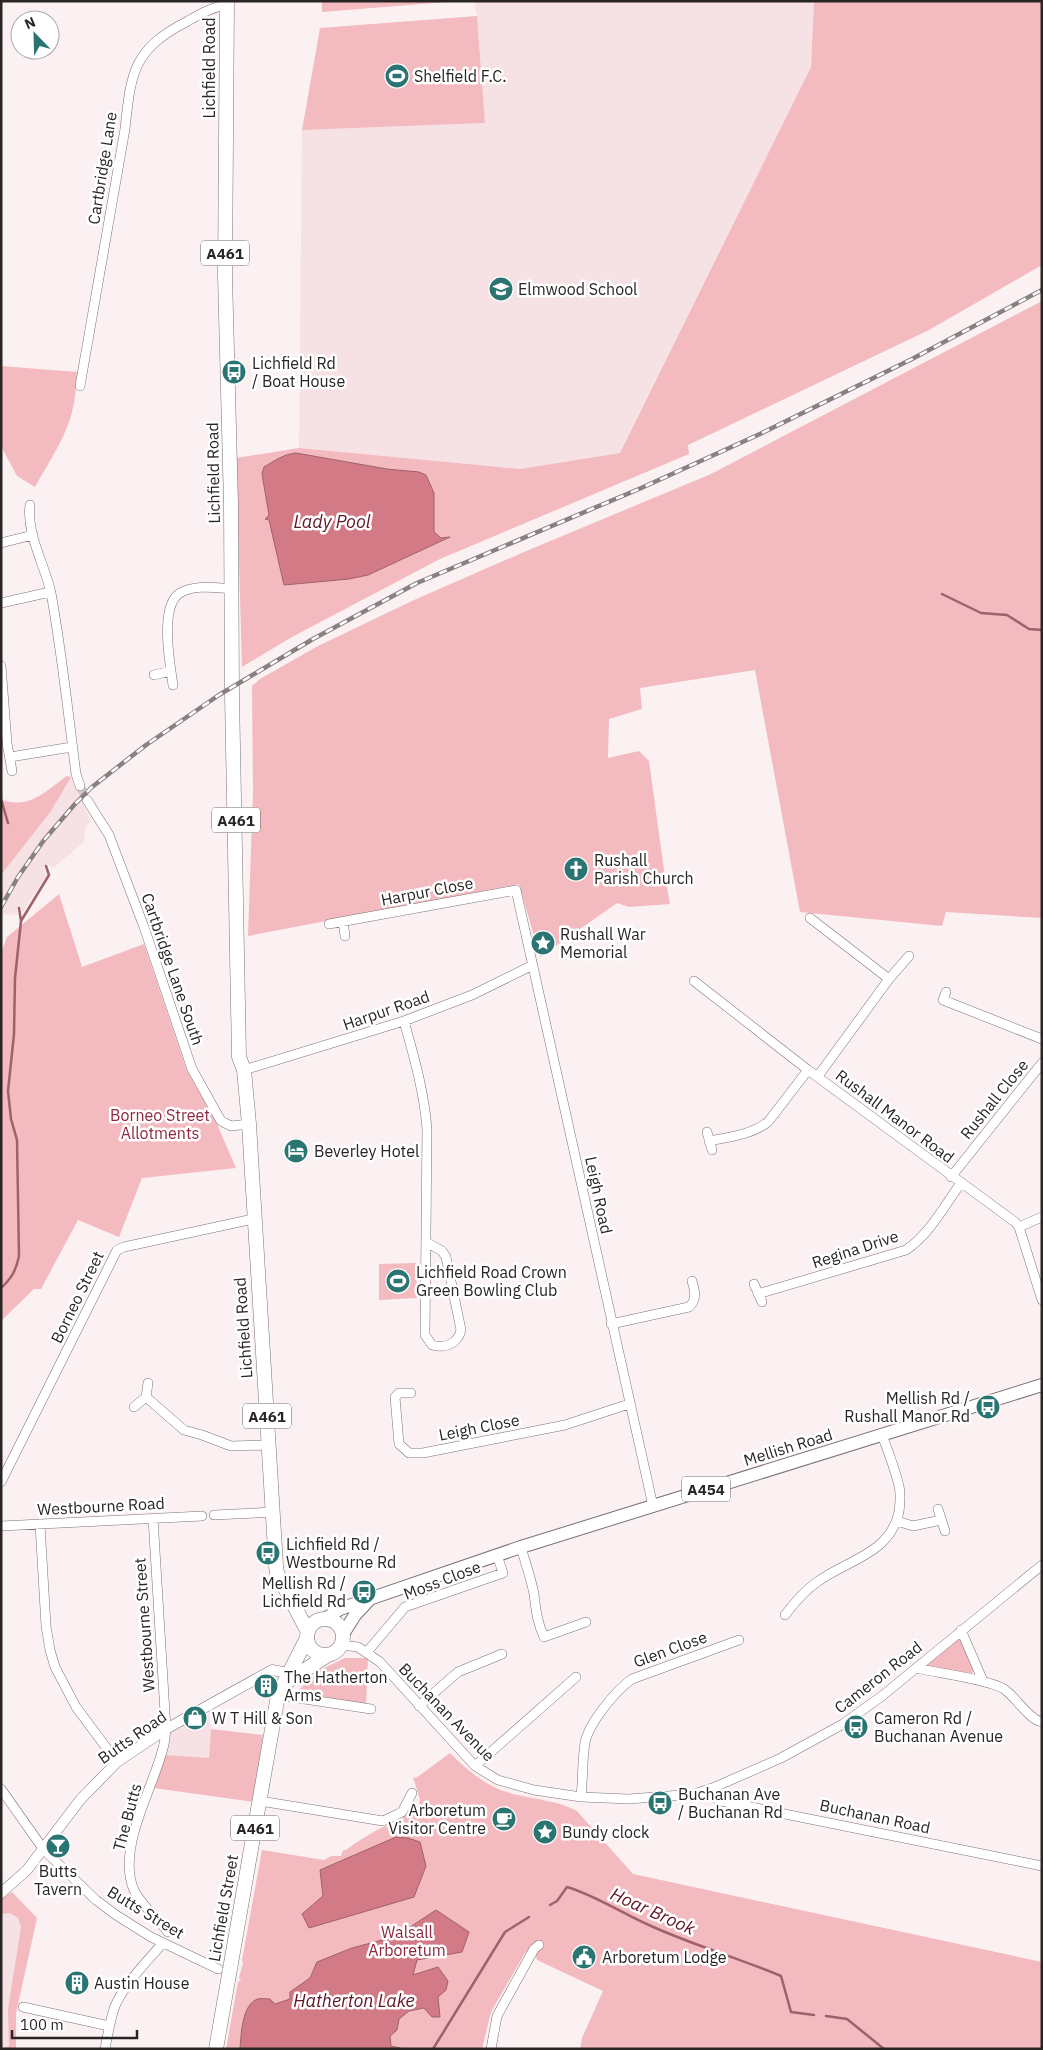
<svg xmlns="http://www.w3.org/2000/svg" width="1043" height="2050" font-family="'IBM Plex Sans',sans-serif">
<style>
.built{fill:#f6e2e4}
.green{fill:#f3babf}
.water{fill:#d27b87;stroke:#9f616a}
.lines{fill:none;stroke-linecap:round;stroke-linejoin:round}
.stream{stroke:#9f616a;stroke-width:2.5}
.minor-tunnel{stroke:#d2c8c9;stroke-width:9;stroke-dasharray:9 4.5;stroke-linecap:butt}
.minor-casing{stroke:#7c7273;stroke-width:10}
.tertiary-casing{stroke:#7c7273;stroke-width:11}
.primary-casing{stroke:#7c7273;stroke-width:14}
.trunk-casing{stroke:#7c7273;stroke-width:15}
.minor{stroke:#fff;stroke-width:9}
.tertiary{stroke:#fff;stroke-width:10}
.primary{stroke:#fff;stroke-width:12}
.trunk{stroke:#fff;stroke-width:14}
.rail-casing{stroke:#888182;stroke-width:4.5}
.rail{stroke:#fff;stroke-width:2.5;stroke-dasharray:8;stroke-linecap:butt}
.labels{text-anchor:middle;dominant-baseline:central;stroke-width:5;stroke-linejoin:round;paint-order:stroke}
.shield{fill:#fff;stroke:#696666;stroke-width:1}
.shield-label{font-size:15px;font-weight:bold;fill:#292525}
.street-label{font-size:16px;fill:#292525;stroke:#fff}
.poi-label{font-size:16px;fill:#292525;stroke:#fff;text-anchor:start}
.park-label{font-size:16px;fill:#8f283f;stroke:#fff}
.water-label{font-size:18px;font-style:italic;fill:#621427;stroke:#fff}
</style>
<rect width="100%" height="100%" fill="#fcf1f2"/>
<path class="built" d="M474 1H814L811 67 620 453 520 469 299 448 302 130 485 123 477 16Z
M67 776 71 777 91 822 87 825 85 830 84 842 53 868 47 864 43 867 47 875 22 913 21 907 17 909V915L1 914V875L16 855Z
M208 1710 211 1729 209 1759 164 1755 170 1729Z
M12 1892 37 1918 16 2013V2049H1V1899Z"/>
<path class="green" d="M322 1H459L322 12Z
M814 1H1042V265L929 330 688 445 689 454 440 559 292 637 242 667 236 458 299 448 520 469 620 453 811 67Z
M477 16 485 123 302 130 320 28Z
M1042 301V918L946 912 942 926 800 912 755 670 640 688 642 709 609 719 608 758 639 751 649 761 664 870 670 904 629 907 617 903 540 957 519 884 248 936 253 793 252 686 260 679 318 646 414 600 524 552 711 474Z
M1 366 77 372C76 382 76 393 74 403 69 433 50 460 35 487L17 476 2 448Z
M67 776 71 777 51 811 1 875V800C31 809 44 792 67 776Z
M59 894 82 967 144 944 187 1071 216 1122 236 1168 142 1178 119 1237 78 1220 41 1289H34L1 1321V953L7 937Z
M416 1263 417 1298 379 1300V1264Z
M959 1638 961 1640 973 1670 972 1674 967 1676 929 1668 927 1665V1663Z
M345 1658H368L366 1706 291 1697 320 1670Z
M211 1729 263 1735 254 1802 154 1788 164 1755 209 1758Z
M450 1753C470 1773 489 1789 518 1795 538 1800 559 1801 577 1811L633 1874 1042 1962V2049H580L582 2038 603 1991 537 1960 535 1954 529 1951 525 1953 491 2012 482 2049H226L238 1982 241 1980 239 1978 243 1963 242 1960 262 1850 324 1860 331 1856H341L343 1850H346C354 1844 379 1827 388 1826 393 1826 397 1830 402 1832L406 1828 402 1814 409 1806 419 1805 420 1800 413 1777 416 1778Z
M12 1892 37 1918 16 2013V2049H1L9 2046 8 2009 21 1927 18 1918 10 1913 1 1914V1899Z"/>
<path class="water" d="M296 453 387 469 419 472 426 475 434 493V532L441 538 450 537 368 575 349 579 284 585 269 520 265 519 269 515 262 474 264 467C274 461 284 454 296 453Z
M396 1837 408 1838 420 1842 426 1866 414 1897 309 1928 302 1914 323 1896 320 1870Z
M436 1910 469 1932 462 1952 417 1960 413 1975 438 1967 448 1981 446 1990 438 1997 440 2017H432L424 2008 409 2011 399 2019 397 2030 390 2036 391 2046 404 2049H240C241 2036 242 2003 258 1999 261 1998 266 1999 270 1999L275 2004 290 1999V1992L310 1978 317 1962 352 1948 386 1939 404 1931Z"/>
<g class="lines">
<path class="stream" d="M942 594 981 613 1007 615 1029 629 1042 630
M1 799 8 823
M21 921 49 875 46 866
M1 1288C12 1278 16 1270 19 1256L17 1140 11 1119 8 1091 14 1034 15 978 21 921 19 908
M550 1905 557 1901 567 1887C597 1896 623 1914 651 1926 693 1945 738 1958 781 1976L791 2012 814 2015
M826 2016 847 2019 884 2049
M433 2049 505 1932 529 1917"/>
<path class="minor-tunnel" d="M80 786 87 800"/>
<defs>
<path id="minor" d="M80 386 125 129C131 72 133 49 188 21 200 14 212 7 227 5
M30 505C26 534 45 565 51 593 62 653 68 713 76 774L80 786
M1 543 33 535
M1 603 50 592
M1 666 7 743 12 771
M154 675 171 671
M173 685C170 664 159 606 180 593 195 584 216 588 233 589
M10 757 72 747
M87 800 109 835 144 927 192 1069 221 1121 231 1126 249 1124
M810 918 889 979
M343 922 345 936
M329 924 516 890 653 1506
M694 981 808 1070 1015 1222 1019 1227 1042 1300
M946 992 943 1000 1042 1039
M404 1021C414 1057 424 1091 427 1129L425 1335 432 1345C446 1349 458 1343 461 1330L446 1257 442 1251 426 1242
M244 1070 404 1021 472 995 533 965
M818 1076 889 979 909 956
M707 1132 712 1150
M709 1141C729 1137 751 1135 768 1122L808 1070
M951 1177 1042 1063
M1019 1227 1042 1217
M754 1284 762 1302
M758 1294 906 1250C929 1235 945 1205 961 1183
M611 1324 689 1307C697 1300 695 1291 692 1281
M411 1393H399L395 1397 399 1444 409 1453H423L565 1425 629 1404
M146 1397 184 1430 202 1435 231 1446 269 1445
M134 1407 146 1397 148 1383
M1 1482 117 1250 124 1247 253 1219
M938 1509 945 1531
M214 1515 274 1512
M153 1518 166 1729C165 1736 165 1742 163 1748 153 1789 116 1849 134 1890 140 1903 158 1920 168 1932
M897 1521 913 1526 941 1520
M40 1524 46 1626 50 1650 55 1667 76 1707 117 1762
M1 1526 202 1516
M521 1547C525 1562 531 1578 534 1594 536 1610 537 1622 544 1637L586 1622
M785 1615C794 1603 804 1591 817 1582 847 1560 890 1554 899 1512 900 1504 901 1494 899 1486 895 1469 888 1451 882 1435
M961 1630 983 1681
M341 1645 358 1647 380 1662 475 1766 498 1780 534 1790 581 1797 629 1799 694 1794 715 1787 781 1758 843 1724 882 1696 1042 1565
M367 1652 405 1607 503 1573 499 1561
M916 1668C937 1673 988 1679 1004 1689 1016 1697 1029 1720 1042 1722
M278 1695 371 1709
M419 1706 458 1672 502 1654
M475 1766 576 1677
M1 1789 44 1850 96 1900 116 1915 151 1937 218 1969
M707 1790 711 1796 721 1801 1042 1866
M581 1797C583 1780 582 1761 585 1743 588 1724 616 1690 632 1679L739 1640
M260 1801 383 1821 402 1812 412 1793
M23 2007 109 2026
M105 2049C108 2034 110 2020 115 2006 124 1985 147 1961 163 1943
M491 2049 497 2016 534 1949 539 1945"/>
<path id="tertiary" d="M1 1893 27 1870 80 1800 117 1762 166 1729 272 1670 289 1673"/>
<path id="primary" d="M325 1619 340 1609 521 1547 1042 1385
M343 1634 355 1615 370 1599"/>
<path id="trunk" d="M227 1 225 276 231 504 232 695 239 1057 244 1070 249 1124 276 1566 277 1573 308 1632
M307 1637a18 18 0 1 1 36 0a18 18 0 1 1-36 0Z
M285 1683 328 1655
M216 2049 278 1695 307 1638"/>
</defs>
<use href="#minor" class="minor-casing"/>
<use href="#tertiary" class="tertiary-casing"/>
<use href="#primary" class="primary-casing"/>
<use href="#trunk" class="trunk-casing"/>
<use href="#minor" class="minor"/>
<use href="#tertiary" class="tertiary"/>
<use href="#primary" class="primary"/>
<use href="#trunk" class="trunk"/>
<defs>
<path id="rail" d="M1 907 18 877 44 840 75 804 92 787 146 745 219 695 313 639 417 583 639 489 760 434 912 359 1042 290"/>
</defs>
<use href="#rail" class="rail-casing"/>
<use href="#rail" class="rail"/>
</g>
<defs>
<symbol id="stadium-disc" viewBox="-11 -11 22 22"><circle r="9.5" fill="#2a7472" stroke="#fff"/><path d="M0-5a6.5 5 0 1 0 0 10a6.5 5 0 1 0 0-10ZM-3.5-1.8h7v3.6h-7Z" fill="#fff"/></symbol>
<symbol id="school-disc" viewBox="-11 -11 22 22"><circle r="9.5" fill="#2a7472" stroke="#fff"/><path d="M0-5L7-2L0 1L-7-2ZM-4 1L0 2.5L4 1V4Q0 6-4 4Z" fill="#fff"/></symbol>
<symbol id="bus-disc" viewBox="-11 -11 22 22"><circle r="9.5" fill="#2a7472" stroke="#fff"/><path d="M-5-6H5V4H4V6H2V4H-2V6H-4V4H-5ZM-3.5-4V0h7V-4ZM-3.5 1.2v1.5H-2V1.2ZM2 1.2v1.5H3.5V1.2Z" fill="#fff"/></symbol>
<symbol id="church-disc" viewBox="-11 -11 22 22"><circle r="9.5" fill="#2a7472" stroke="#fff"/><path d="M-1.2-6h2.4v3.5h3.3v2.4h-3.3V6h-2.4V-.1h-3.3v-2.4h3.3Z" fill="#fff"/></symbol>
<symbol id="sight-disc" viewBox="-11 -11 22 22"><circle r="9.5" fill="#2a7472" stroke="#fff"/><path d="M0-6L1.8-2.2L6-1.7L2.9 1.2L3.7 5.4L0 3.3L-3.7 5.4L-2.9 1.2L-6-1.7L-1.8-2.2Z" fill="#fff"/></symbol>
<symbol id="hotel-disc" viewBox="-11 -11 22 22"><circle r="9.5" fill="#2a7472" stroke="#fff"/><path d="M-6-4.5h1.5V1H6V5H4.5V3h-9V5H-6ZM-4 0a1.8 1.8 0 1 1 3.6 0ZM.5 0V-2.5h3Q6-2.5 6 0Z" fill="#fff"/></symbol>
<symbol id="building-disc" viewBox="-11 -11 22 22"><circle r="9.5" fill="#2a7472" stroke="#fff"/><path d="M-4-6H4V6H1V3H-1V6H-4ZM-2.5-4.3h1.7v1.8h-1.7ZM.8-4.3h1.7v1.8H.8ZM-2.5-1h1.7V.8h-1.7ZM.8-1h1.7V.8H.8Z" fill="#fff"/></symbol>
<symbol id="shop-disc" viewBox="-11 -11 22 22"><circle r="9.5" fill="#2a7472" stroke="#fff"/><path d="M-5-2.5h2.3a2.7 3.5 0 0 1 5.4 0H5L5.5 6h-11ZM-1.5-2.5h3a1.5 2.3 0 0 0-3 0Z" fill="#fff"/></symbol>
<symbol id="cafe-disc" viewBox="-11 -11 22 22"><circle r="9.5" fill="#2a7472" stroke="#fff"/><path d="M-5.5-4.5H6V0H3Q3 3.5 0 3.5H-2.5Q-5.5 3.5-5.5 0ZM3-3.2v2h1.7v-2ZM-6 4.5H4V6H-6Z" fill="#fff"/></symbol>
<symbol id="bar-disc" viewBox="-11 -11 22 22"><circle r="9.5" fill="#2a7472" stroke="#fff"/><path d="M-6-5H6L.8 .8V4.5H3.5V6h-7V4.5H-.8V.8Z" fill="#fff"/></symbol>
<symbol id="civic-disc" viewBox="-11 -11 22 22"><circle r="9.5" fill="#2a7472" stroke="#fff"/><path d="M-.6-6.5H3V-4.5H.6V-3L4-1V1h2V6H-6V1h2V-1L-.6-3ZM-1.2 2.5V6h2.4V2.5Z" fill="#fff"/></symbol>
</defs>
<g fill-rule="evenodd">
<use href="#stadium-disc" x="383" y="62" width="28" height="28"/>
<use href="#school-disc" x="487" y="275" width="28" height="28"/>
<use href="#bus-disc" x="220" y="358" width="28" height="28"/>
<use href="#church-disc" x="562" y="855" width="28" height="28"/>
<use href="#sight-disc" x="529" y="929" width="28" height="28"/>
<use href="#hotel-disc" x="282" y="1137" width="28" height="28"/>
<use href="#stadium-disc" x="384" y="1267" width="28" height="28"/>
<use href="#bus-disc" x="974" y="1393" width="28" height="28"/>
<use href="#bus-disc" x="254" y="1539" width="28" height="28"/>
<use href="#bus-disc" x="350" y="1578" width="28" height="28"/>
<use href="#building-disc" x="252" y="1672" width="28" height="28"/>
<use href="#shop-disc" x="181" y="1704" width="28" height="28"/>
<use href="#bus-disc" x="842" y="1713" width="28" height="28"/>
<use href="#bus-disc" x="646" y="1789" width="28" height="28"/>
<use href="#cafe-disc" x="490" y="1805" width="28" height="28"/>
<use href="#sight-disc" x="531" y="1818" width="28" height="28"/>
<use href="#bar-disc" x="44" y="1832" width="28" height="28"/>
<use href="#civic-disc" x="570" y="1943" width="28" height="28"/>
<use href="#building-disc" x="63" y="1969" width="28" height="28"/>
</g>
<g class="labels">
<g class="shield">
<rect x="201" y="240.5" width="48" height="25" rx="4"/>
<rect x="212" y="807.5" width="48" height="25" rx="4"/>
<rect x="243" y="1403.5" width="48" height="25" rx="4"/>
<rect x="682" y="1476.5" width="48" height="25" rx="4"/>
<rect x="231" y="1815.5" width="48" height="25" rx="4"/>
</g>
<g class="shield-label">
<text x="225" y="253">A461</text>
<text x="236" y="820">A461</text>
<text x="267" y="1416">A461</text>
<text x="706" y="1489">A454</text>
<text x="255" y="1828">A461</text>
</g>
<g class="street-label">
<text transform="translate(209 68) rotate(-90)">Lichfield Road</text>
<text transform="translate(102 168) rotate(-81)">Cartbridge Lane</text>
<text transform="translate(213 473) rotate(-91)">Lichfield Road</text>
<text transform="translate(427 891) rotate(-11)">Harpur Close</text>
<text transform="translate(173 969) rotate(71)">Cartbridge Lane South</text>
<text transform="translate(386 1010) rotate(-19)">Harpur Road</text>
<text transform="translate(994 1099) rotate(-51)">Rushall Close</text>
<text transform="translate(895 1116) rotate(37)">Rushall Manor Road</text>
<text transform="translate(599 1195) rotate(78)">Leigh Road</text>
<text transform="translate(855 1249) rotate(-18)">Regina Drive</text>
<text transform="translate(77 1297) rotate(-64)">Borneo Street</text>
<text transform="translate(243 1328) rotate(-94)">Lichfield Road</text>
<text transform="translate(479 1427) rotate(-11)">Leigh Close</text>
<text transform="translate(788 1447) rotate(-17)">Mellish Road</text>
<text transform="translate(101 1506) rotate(-3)">Westbourne Road</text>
<text transform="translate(442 1580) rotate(-21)">Moss Close</text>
<text transform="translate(144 1625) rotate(-94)">Westbourne Street</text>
<text transform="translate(670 1649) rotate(-20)">Glen Close</text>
<text transform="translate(878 1677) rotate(-38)">Cameron Road</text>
<text transform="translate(447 1712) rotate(46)">Buchanan Avenue</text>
<text transform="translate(132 1737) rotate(-35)">Butts Road</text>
<text transform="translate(875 1816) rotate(12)">Buchanan Road</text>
<text transform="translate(127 1817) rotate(-75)">The Butts</text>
<text transform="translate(223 1908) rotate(-80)">Lichfield Street</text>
<text transform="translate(146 1912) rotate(31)">Butts Street</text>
</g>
<g class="poi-label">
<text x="414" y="76">Shelfield F.C.</text>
<text x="518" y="289">Elmwood School</text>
<text x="252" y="363">Lichfield Rd<tspan x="252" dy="18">/ Boat House</tspan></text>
<text x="594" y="860">Rushall<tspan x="594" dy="18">Parish Church</tspan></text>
<text x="560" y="934">Rushall War<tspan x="560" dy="18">Memorial</tspan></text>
<text x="314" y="1151">Beverley Hotel</text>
<text x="416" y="1272">Lichfield Road Crown<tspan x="416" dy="18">Green Bowling Club</tspan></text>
<text x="970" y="1398" text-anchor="end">Mellish Rd /<tspan x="970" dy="18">Rushall Manor Rd</tspan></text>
<text x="286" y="1544">Lichfield Rd /<tspan x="286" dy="18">Westbourne Rd</tspan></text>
<text x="346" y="1583" text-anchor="end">Mellish Rd /<tspan x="346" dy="18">Lichfield Rd</tspan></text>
<text x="284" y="1677">The Hatherton<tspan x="284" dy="18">Arms</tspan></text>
<text x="212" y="1718">W T Hill &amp; Son</text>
<text x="874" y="1718">Cameron Rd /<tspan x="874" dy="18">Buchanan Avenue</tspan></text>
<text x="678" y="1794">Buchanan Ave<tspan x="678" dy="18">/ Buchanan Rd</tspan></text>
<text x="486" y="1810" text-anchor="end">Arboretum<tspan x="486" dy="18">Visitor Centre</tspan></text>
<text x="562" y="1832">Bundy clock</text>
<text x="58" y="1871" text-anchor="middle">Butts<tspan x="58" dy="18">Tavern</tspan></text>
<text x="602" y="1957">Arboretum Lodge</text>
<text x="94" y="1983">Austin House</text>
</g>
<g class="park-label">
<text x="160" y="1115">Borneo Street<tspan x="160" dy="18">Allotments</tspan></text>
<text x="407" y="1932">Walsall<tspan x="407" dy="18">Arboretum</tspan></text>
</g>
<g class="water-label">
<text x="332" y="521">Lady Pool</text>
<text transform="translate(653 1911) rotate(24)">Hoar Brook</text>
<text x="354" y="2000">Hatherton Lake</text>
</g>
</g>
<rect width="1043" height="2050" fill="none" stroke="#292525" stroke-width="5"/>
<g transform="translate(35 35) rotate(337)"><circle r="24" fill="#ffffff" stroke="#a9a8a8"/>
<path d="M0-4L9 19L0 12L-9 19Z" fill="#2a7472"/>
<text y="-8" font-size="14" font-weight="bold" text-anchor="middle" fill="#292525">N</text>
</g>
<path d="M12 2030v8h125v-8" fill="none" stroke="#292525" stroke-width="2.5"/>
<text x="20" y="2030" font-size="15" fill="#292525" stroke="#ffffff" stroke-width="4" paint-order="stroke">100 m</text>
</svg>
